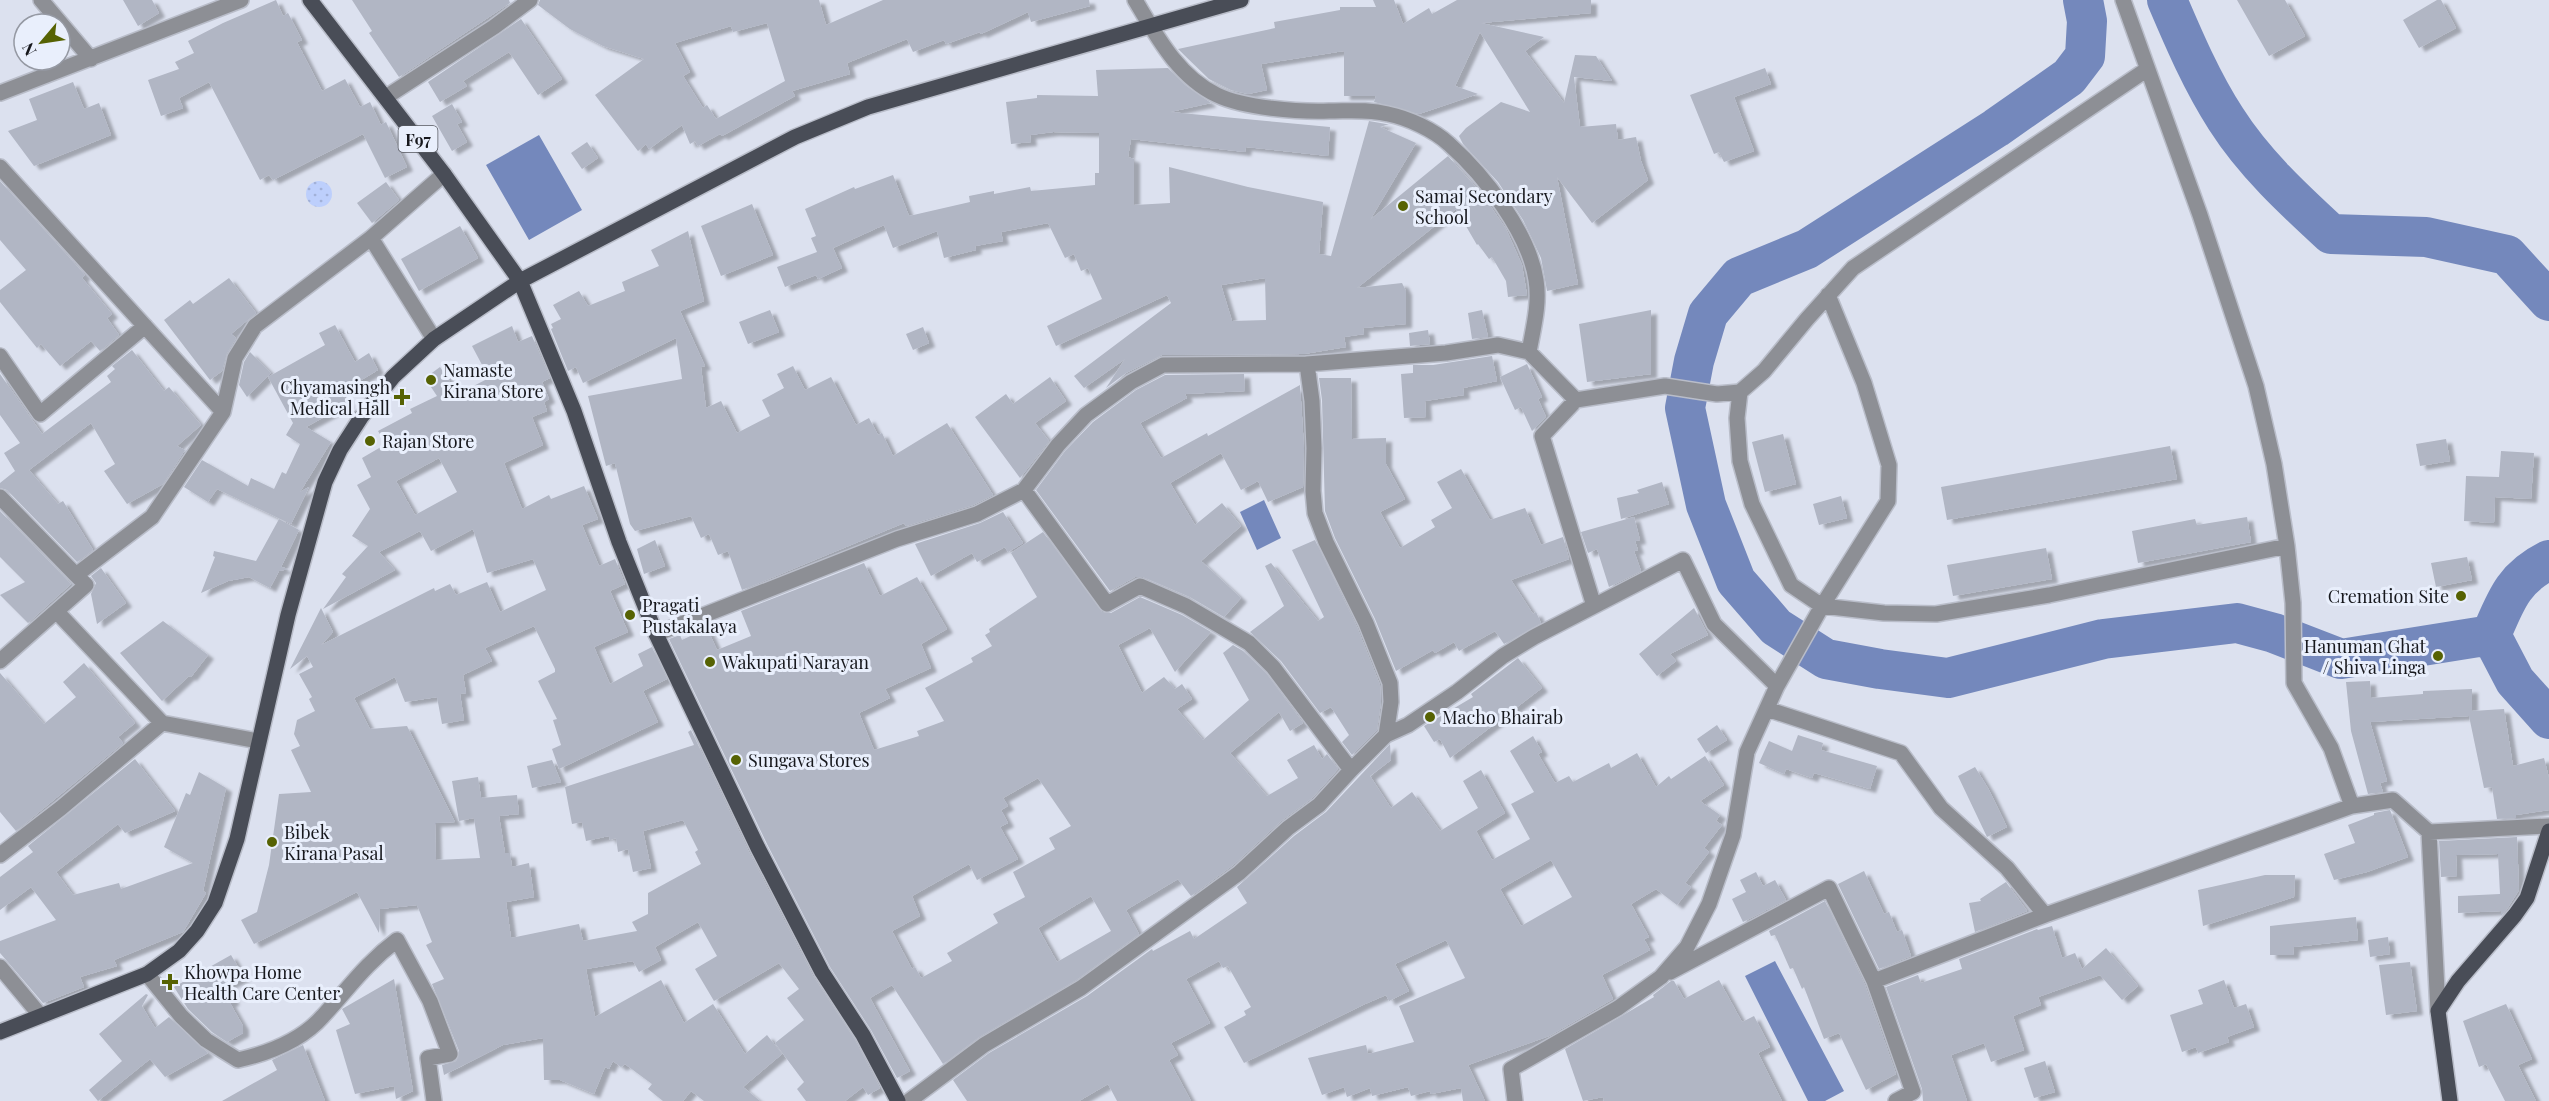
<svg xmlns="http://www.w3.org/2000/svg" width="2549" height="1101" font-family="'Playfair Display',serif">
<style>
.grass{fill:url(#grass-dots)}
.water{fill:#7488bc}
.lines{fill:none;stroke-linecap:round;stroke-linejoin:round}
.river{stroke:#7488bc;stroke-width:40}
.building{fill:#b1b6c4;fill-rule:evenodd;filter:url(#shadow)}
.minor-casing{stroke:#b9bdc9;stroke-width:18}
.major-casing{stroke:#b9bdc9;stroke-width:18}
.minor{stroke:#8d8f95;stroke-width:15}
.major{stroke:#494d57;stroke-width:15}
.poi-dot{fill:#566203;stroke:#e9effc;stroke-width:2}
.labels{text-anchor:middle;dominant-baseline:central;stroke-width:6;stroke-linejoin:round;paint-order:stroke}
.shield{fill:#e9effc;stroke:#565860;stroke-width:1.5}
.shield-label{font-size:16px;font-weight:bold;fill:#17181d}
.poi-label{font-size:18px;fill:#17181d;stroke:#e9effc;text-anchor:start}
</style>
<defs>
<pattern id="grass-dots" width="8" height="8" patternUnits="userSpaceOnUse" patternTransform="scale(1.5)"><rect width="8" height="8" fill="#bdcffc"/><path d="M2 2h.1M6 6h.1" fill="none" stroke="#a2b1d8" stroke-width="1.8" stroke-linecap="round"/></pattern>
<filter id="shadow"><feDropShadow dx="6" dy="4" stdDeviation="1.5" flood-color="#0004"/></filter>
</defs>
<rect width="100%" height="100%" fill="#dce1ef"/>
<path class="grass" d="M306 194a13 13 0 1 1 26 0a13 13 0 1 1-26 0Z"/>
<path class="water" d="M539 135 582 210 529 240 486 165Z
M1264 500 1281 538 1257 550 1240 512Z
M1775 961 1844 1091 1825 1101H1808L1745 976Z"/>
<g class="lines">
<path class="river" d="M2083 0 2087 21 2085 56 2069 77 1996 128 1807 249 1739 277 1708 314 1694 361 1685 408 1706 505 1736 581 1776 627 1826 659 1880 669 1948 678 2103 639 2237 623 2274 633 2341 659 2491 635
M2167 0C2184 40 2202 82 2226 119 2254 163 2293 199 2331 234L2426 237 2507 255 2549 301
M2549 560C2513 578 2506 600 2491 635L2515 681 2549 719"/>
</g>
<path class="building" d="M123 0H152L159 13 138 26Z
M276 0 283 16 288 13 302 40 297 42 322 91 345 79 360 107 370 102 381 125 386 122 407 167 385 178 363 134 273 180 269 175 260 180 209 82 179 98 183 108 161 116 148 80 179 69 175 62 194 53 188 41 223 23Z
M352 0H509L510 3 399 77 369 33 372 31Z
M540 0H819L826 25 883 0H1089L1090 6 1031 22 1028 12 981 34 980 32 946 44 944 40 913 52 907 39 847 63 850 74 792 91 795 96 722 136 720 134 698 146 695 141 690 144 682 125 649 149 646 144 638 151 595 95 644 59 603 46 570 29 538 5ZM767 23 785 81 716 119 707 105 703 108 683 76 690 72 675 43 731 26 733 32Z
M1373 0H1394L1403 24 1429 8 1432 14 1457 0H1591V13L1481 23 1544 37 1525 51 1564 103 1575 55 1596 56 1612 81 1574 77 1580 127 1616 124 1618 140 1636 137 1641 161 1648 180 1592 223 1557 177 1578 284 1547 291 1541 258 1523 220 1498 182 1463 144 1459 136 1466 128 1501 102 1530 112 1480 32 1455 86 1478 94 1419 114 1374 102 1376 96H1344V51L1261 64 1267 90 1248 94 1231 90 1209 79 1178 49 1275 28 1274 22 1340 10V7H1376Z
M2237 0H2285L2305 36 2269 56Z
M2437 0H2441L2456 28 2419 48 2403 20Z
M521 19 562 79 538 95 509 52 463 81 467 86 440 102 428 82Z
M1168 68 1185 85 1211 103 1170 112 1330 127 1328 156 1246 147 1245 152 1131 139 1128 157 1134 159V205L1170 203 1169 167 1248 187 1323 202 1319 254 1331 256 1369 121 1386 124H1389L1380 127 1416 143 1370 220 1448 156 1482 194 1506 229 1522 265 1527 295 1508 297 1506 281 1492 257 1489 259 1478 244 1477 245 1456 209 1357 288 1402 283 1406 291V324L1363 328 1364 334 1344 337 1346 347 1304 354 1162 355 1126 373 1106 388 1125 359 1084 388 1074 376 1171 303 1167 295 1056 346 1047 326 1102 299 1088 268 1081 271 1074 254 1065 258 1048 223 1001 232 1003 241 975 246 976 250 944 258 937 231 893 248 884 225 833 248 842 268 818 279 816 275 785 287 777 267 817 252 811 238 816 236 805 209 854 187 855 189 893 175 909 216 970 202 969 196 994 191V194L1030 187 1031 191 1095 185V173H1099V133L1053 132 1030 135 1031 142 1011 144 1006 102 1037 98V95L1098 96 1096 70ZM1265 278 1266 320 1232 321 1221 285Z
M1765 68 1771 84 1734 97 1754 151 1724 162 1719 152 1714 154 1690 95Z
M73 82 84 109 99 103 111 135 34 166 8 131 37 120 29 99Z
M452 104 462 122 457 124 467 142 452 151 432 116Z
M587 142 598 158 582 169 571 153Z
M0 181 85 275 82 278 112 314 107 318 119 335 100 351 91 341 60 366 41 344 37 348 0 302V290L26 270 0 240Z
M386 182 399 200 372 223 357 203Z
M752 204 773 255 721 276 701 226Z
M460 226 478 258 419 291 401 259Z
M688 231 704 301 680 311 705 366 701 367 706 408 721 401 737 433 770 416 762 400 784 388 777 374 793 366 805 390 831 377 856 425 869 418 878 435 882 433 893 456 947 423 993 495 973 505 906 526 904 523 742 590 728 551 718 555 709 534 701 538 691 516 635 531 630 524 615 463 606 466 588 396 682 379 676 338 583 383 576 367 568 371 551 329 553 328 551 324 561 319 553 305 579 291 588 306 625 291 622 282 659 266 651 250Z
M229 278 256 313 231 334 236 338 227 353 222 371 210 380 164 320 190 300 193 304Z
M770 310 779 332 748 344 739 322Z
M1482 310 1488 337 1472 339 1468 313Z
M1651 310V374L1587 382 1579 324Z
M335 325 355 362 369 353 378 370 341 392 348 404 306 427 331 442 300 492 309 487 291 524 217 489 208 502 184 487 202 460 248 486 251 478 274 489 282 472 286 474 300 444 286 435 293 423 268 377 325 345 319 333Z
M512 326 518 342 532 336 550 378 542 382 549 399 544 402 547 411 532 417 543 445 504 463 522 509 549 495 551 499 584 486 598 519 582 525 599 566 615 559 625 584 610 591 628 632 594 647 610 684 643 666 638 654 652 647 667 679 643 691 658 722 559 769 552 749 561 745 553 720 557 719 538 681 555 672V669L534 626 485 648 492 661 463 675 466 693 460 694 464 720 442 724 437 697 405 702 395 677 354 698 370 729 407 726 455 822 435 823 436 860 480 858 474 818 459 821 452 781 478 777 481 798 517 795 519 814 499 816 505 853H510L512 867 529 863 534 897 506 902 511 938 579 924 583 941 637 931 632 922 648 914V893L701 864 695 852 698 850 683 820 643 831 651 868 633 872 628 849 618 852 616 838 610 840 609 836 586 841 582 822 572 824 565 787 694 745 688 732 691 730 749 852 813 976 855 1040 880 1088 868 1095 863 1087 845 1101H806L797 1089 804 1082 775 1043 804 1020 787 998 799 989 779 963 714 1001 695 969 717 956 698 922 655 947 661 960 639 972 633 961 586 969 595 1017 661 980 684 1023 713 1004 745 1054 767 1035 782 1054 743 1087 760 1101H704L691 1091 683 1101H663L648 1089 652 1084 625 1064 621 1067 613 1061 609 1069 605 1067 594 1094 560 1080H544L543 1038 503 1045 444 1075 442 1065 456 1061 459 1051 432 984 444 979 426 945 432 942 417 905 380 909 379 933 357 892 254 944 241 920 257 912 269 865 279 794 311 792 291 750 300 746 294 734 297 720 315 711 309 699 312 697 299 674 313 667 307 656 290 669 321 608 333 632 321 645 434 588 435 591 450 584 456 595 487 582 500 612 546 590 533 559 487 573 473 529 431 551 420 531 379 552 395 570 323 609 346 577 342 574 368 546 352 536 370 509 357 485 371 477 362 458 386 444 378 431 412 413 410 409 437 396 425 378 440 367 458 394 489 378 472 346ZM439 458 457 492 415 515 396 481Z
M923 327 929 343 913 350 906 334Z
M1428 330 1430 344 1410 346 1409 333Z
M132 350 164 391 169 387 201 425 177 446 185 450 163 484 127 504 104 471 115 464 91 423 29 470 58 504 63 501 93 550 77 562 7 490 0 488V483L15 471 4 453 20 443 0 415V374L42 434 111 382 107 376 115 369 112 366Z
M250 352 271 373 247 397 239 385 244 362Z
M1492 356 1497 381 1463 388 1464 395 1425 401 1426 417 1404 418 1401 374 1413 373V365H1433Z
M1527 364 1542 397 1538 399 1546 417 1532 431 1521 407 1515 410 1500 377Z
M1244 374 1245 391 1185 394 1187 398 1140 423 1161 458 1207 433 1208 436 1300 385 1304 448 1303 487 1268 502 1258 481 1241 490 1221 453 1170 483 1195 525 1222 503 1241 526 1201 561 1241 598 1224 617 1190 597 1143 577H1135L1110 591 1036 490 1065 451 1093 422 1136 390 1165 375Z
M1050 377 1066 401 1035 423 1049 441 1020 478 975 417 1006 394 1013 404Z
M1319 378H1351L1352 439 1386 438V464L1405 499 1380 512 1400 548 1435 527 1431 520 1452 508 1437 482 1461 469 1490 520 1525 508 1541 545 1563 537 1569 559 1511 580 1533 614 1536 612 1541 623 1504 644 1495 631 1459 651 1454 642 1435 653 1433 650 1396 671 1375 619 1335 538 1325 511 1322 400Z
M1783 434 1796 484 1765 492 1752 442Z
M2446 439 2450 461 2420 466 2416 444Z
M2170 446 2177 479 1947 520 1941 487Z
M2501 451 2534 453 2531 499 2495 497 2494 523 2464 521 2466 476 2499 477Z
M1662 482 1669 504 1621 519 1617 498 1639 493 1637 490Z
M1841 496 1847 518 1819 525 1813 504Z
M0 511 71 584 28 623 0 595 25 582 0 557Z
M1003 512 1023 543 1008 552 1005 547 977 562 972 553 931 576 915 544 980 523Z
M1634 517 1640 540 1635 541 1638 550 1634 551 1641 571 1609 587 1597 549 1588 553 1581 532Z
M2247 517 2251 542 2138 563 2132 531 2195 519 2197 525Z
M279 519 299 530 281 567 289 569 279 571 270 588 249 577 228 581 201 593 215 557 213 556 214 551 256 561Z
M1043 532 1102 612 1111 613 1140 597 1182 615 1211 632 1175 672 1150 628 1118 645 1142 693 1164 677 1175 689 1182 684 1192 699 1177 709 1203 740 1249 700 1223 653 1233 645 1243 651 1266 673 1303 723 1290 731 1279 712 1230 753 1267 796 1298 778 1287 760 1314 745 1322 759 1327 754 1338 769 1312 798 1281 821 1233 865 1191 896 1178 879 1126 910 1139 934 1076 980 979 1037 943 1064 892 985 870 998 910 1071 897 1078 871 1030 830 967 767 844 669 639 680 635 682 640 707 628 717 650 751 636 741 611 864 563 880 596 917 577 947 629 921 644 931 668 885 689 890 698 859 713 874 750 919 736 917 731 944 721 925 688 973 662 971 658 992 646 985 635 990 632 989 629 1037 597 1011 553ZM1038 778 1071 826 1049 838 1055 849 1013 872 1025 897 993 914 998 923 947 953 952 961 921 978 915 967 912 969 892 931 920 916 912 896 969 864 977 880 1018 859 1000 827 1008 823 1001 810 1008 806 1003 798ZM1091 896 1111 931 1057 962 1038 928Z
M655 540 665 566 644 574 637 549Z
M1315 540 1357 627 1380 685 1381 702 1377 730 1352 755 1342 742 1349 735 1331 707 1320 713 1281 661 1250 632 1284 606 1265 566 1271 563 1318 621 1324 617 1292 550Z
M2046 548 2052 579 1953 596 1947 565Z
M2467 557 2472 580 2436 587 2431 563Z
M101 568 126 603 97 624 91 594 96 583 91 576Z
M1694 608 1708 635 1670 654 1676 661 1657 676 1639 654Z
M163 621 208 655 191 677 189 676 162 701 120 653Z
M1518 658 1542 688 1450 758 1440 739 1434 742 1424 726 1473 697 1471 694Z
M84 663 135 723 118 737 123 743 16 831 0 812V673L44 724 76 697 63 682Z
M2370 681 2371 698 2423 694V691L2472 689V711L2504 709 2513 766 2544 758 2549 778V810L2516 815V818L2497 819 2492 787 2484 788 2469 716 2370 722 2387 781 2380 783 2383 792 2368 794 2351 731 2346 682Z
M1717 725 1727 740 1706 753 1697 739Z
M1798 735 1823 743 1821 750 1877 766 1870 789 1814 773 1812 778 1786 769 1784 774 1759 763 1769 741 1792 751Z
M1533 736 1542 752 1538 754 1555 783 1569 776 1573 782 1609 763 1611 768 1637 753 1656 787 1669 776 1671 779 1705 756 1724 785 1700 801 1720 815 1716 821 1722 825 1704 848 1709 852 1685 883 1691 887 1677 905 1656 889 1631 904 1649 937 1644 939 1650 950 1602 975 1613 999 1549 1036 1468 1065 1485 1101H1463L1461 1088 1431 1094 1430 1091 1411 1096 1408 1087 1372 1096 1370 1088 1347 1097 1344 1087 1322 1095 1308 1058 1366 1045 1368 1054 1414 1042 1399 1006 1465 978 1446 940 1395 964 1409 991 1389 1001 1386 995 1365 1004 1244 1063 1224 1027 1246 1015 1244 1011 1251 1007 1228 966 1223 968 1219 961 1186 979 1210 1023 1171 1043 1178 1055 1169 1060 1191 1101H1117L1108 1084 1079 1101H967L953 1080 989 1053 1087 996 1152 949 1153 951 1190 931 1194 939 1247 903 1237 887 1294 836 1326 812 1390 744 1391 760 1370 776 1391 808 1412 792 1440 831 1478 808 1463 781 1481 770 1505 813 1476 831 1492 860 1530 839 1511 804 1534 792 1510 751ZM1551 860 1572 897 1521 926 1500 889Z
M135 759 175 811 125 833 118 824 56 872 73 895 119 883 121 889 193 863 164 847 186 793 190 795 199 772 226 788 203 891 206 893 183 932 114 960 117 966 80 977 84 987 43 1003 0 953V941L56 920 31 887 0 910V877L33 852 28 846Z
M552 760 561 782 532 788 527 766Z
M1975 767 1989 790 2007 827 1987 837 1958 776Z
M2390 810 2408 857 2367 872 2334 880 2324 854 2355 843 2348 825 2374 815V813Z
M2517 837 2519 890 2507 909 2501 916V911L2458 913V896L2500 894 2498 854 2456 855 2457 876 2441 877 2439 841Z
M1864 871 1884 914 1889 912 1897 932 1902 930 1911 956 1879 969 1838 884Z
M1756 872 1763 886 1775 880 1786 900 1743 922 1732 899 1746 892 1740 880Z
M2265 875H2295L2294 897 2203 926 2198 890Z
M2006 882 2027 911 1975 932 1969 903 1981 901 1980 899Z
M1825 901 1865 985 1896 1074 1866 1090 1839 1033 1824 1039 1804 987 1802 989 1793 968 1790 969 1775 935 1771 936 1769 931Z
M2356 917 2358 940 2294 947 2293 955H2270V926Z
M2052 926 2062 958 2075 953 2082 969 2106 948 2138 986 2122 1000 2100 975 2038 997 2041 1005 2013 1016 2024 1050 1991 1062 1984 1043 1951 1055 1967 1101H1923L1922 1089 1886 987 1918 975 1921 983 1962 969 1959 959 2037 929 2038 930Z
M2388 937 2390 954 2370 957 2368 940Z
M231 955 244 977 225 987 234 1001 230 1003 243 1026V1033L227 1042 212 1032 188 1009 174 987Z
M2410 962 2417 1011 2386 1015 2379 965Z
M394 979 413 1091 396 1099 394 1086 355 1094 336 1030 350 1024 342 1009Z
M1719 980 1742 1022 1754 1016 1770 1047 1758 1053 1782 1101H1604L1603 1097 1583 1101 1565 1049 1654 997 1653 995 1671 981H1674L1684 999Z
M2224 980 2234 1008 2246 1004 2254 1027 2227 1037 2229 1042 2198 1053 2196 1047 2182 1052 2170 1015 2203 1004 2198 990Z
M146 994 148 995 142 1006 155 1028 169 1017 208 1053 165 1077 150 1059 98 1101 89 1090 122 1061 99 1034Z
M2506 1004 2532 1059 2518 1065 2536 1101H2505L2486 1064 2479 1067 2463 1021Z
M303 1045 325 1101H222L277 1070 272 1060Z
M2045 1061 2055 1092 2034 1098 2024 1068Z"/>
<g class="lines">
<defs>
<path id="minor" d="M41 0 91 59
M1135 0C1156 35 1178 77 1217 95 1244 108 1298 112 1329 111 1349 111 1368 109 1388 114 1408 118 1434 130 1449 144 1484 175 1529 233 1536 280 1540 304 1533 329 1529 352
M2123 0 2200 215 2256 386 2274 464 2287 546 2293 603 2294 683 2331 748 2352 806
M0 93 241 0
M386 97 494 27 530 0
M0 167 223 412
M434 339 371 238 444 174
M0 356 40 414 145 326
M1307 364 1312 401 1314 448 1313 491 1315 513 1326 542 1366 623 1390 683 1391 702 1386 735
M1740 392 1737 418 1740 461 1752 504 1791 585 1822 606 1888 501 1889 465 1864 383 1828 295
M1576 400 1542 436 1594 606
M1024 490 1107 604 1140 586 1186 606 1249 643 1273 667 1351 770
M0 497 76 575
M57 612 162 723 258 741
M656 634 897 539 977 514 1024 490 1058 445 1086 415 1131 382 1163 365 1307 364 1446 353 1498 345 1529 352 1576 400 1665 386 1717 394 1740 392 1764 371 1807 319 1853 268 2146 70
M0 661 86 585 76 575 152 517 223 412 235 358 255 326 371 238
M1767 709 1901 753 1941 808 2007 868 2045 915
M2429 832 2438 1011
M0 855 61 808 162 723
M0 967 40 1015
M1670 972 1829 888 1874 981 1913 1092 1896 1101
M147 974 181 1016 206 1040 238 1060C269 1053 302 1040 323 1016 349 988 365 964 397 940L430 1001 450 1054 428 1058 434 1101
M1874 981 2045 915 2352 806 2393 800 2429 832 2549 826
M909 1101 984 1045 1081 988 1239 873 1288 828 1319 805 1351 770 1386 735 1408 725 1457 692 1503 656 1534 637 1683 560 1714 624 1777 686
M1515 1101 1511 1069 1618 1008 1661 977 1687 947 1709 904 1733 835 1747 752 1777 686 1822 606 1884 613 1936 614 2049 595 2287 546"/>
<path id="major" d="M310 0 444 174 520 281 574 411 619 542 656 634 758 848 822 972 863 1035 898 1101
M0 1032 147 974 179 951 197 931 215 903 237 839 288 615 325 482 340 450 362 416 393 377 434 339 520 281 795 137 868 107 1241 0
M2450 1101 2438 1011 2458 981 2515 915 2527 898 2549 831"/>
</defs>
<use href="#minor" class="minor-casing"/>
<use href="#major" class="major-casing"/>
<use href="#minor" class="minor"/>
<use href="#major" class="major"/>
</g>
<g class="poi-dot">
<circle cx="1403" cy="206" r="6"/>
<circle cx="431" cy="380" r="6"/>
<path d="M399 388h6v6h6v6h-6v6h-6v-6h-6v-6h6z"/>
<circle cx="370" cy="441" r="6"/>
<circle cx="2461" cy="596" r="6"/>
<circle cx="630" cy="615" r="6"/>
<circle cx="2438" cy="656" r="6"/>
<circle cx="710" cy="662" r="6"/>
<circle cx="1430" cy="717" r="6"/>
<circle cx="736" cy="760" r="6"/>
<circle cx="272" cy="842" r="6"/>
<path d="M167 973h6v6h6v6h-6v6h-6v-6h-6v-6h6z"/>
</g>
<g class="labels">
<rect class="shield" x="398.5" y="126" width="39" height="26" rx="4.5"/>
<g class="shield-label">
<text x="418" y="139">F97</text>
</g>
<g class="poi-label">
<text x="1415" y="196">Samaj Secondary<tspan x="1415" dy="21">School</tspan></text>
<text x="443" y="370">Namaste<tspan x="443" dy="21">Kirana Store</tspan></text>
<text x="390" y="387" text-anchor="end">Chyamasingh<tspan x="390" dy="21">Medical Hall</tspan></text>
<text x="382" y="441">Rajan Store</text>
<text x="2449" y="596" text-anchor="end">Cremation Site</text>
<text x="642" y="605">Pragati<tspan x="642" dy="21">Pustakalaya</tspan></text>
<text x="2426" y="646" text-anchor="end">Hanuman Ghat<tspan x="2426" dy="21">/ Shiva Linga</tspan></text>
<text x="722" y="662">Wakupati Narayan</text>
<text x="1442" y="717">Macho Bhairab</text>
<text x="748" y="760">Sungava Stores</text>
<text x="284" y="832">Bibek<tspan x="284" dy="21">Kirana Pasal</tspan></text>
<text x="184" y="972">Khowpa Home<tspan x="184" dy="21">Health Care Center</tspan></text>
</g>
</g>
<g transform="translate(42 42) rotate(241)"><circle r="28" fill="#e9effc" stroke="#9599a3" stroke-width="1.5"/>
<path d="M0-4.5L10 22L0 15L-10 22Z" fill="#566203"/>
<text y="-9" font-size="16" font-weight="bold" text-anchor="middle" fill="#17181d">N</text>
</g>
</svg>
